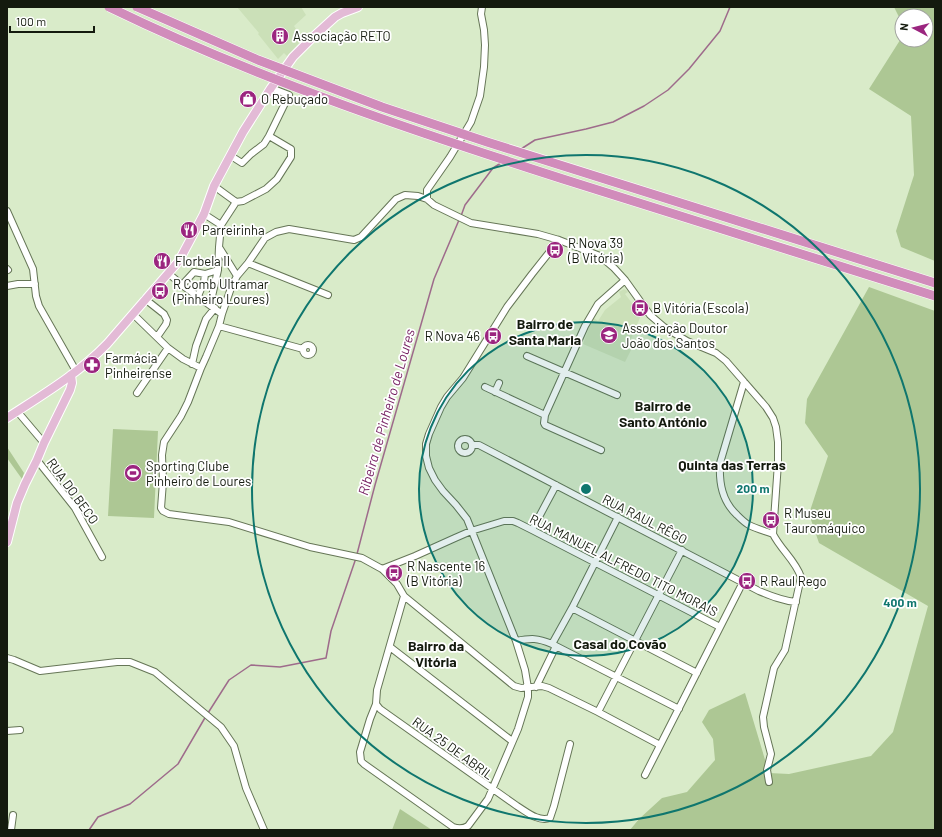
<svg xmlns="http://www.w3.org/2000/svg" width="942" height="837" font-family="Barlow,sans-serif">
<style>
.built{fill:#cbe0b8}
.green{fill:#adc794}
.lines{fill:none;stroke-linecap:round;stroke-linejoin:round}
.stream{stroke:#9e6b8b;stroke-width:1.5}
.minor-casing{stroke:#667657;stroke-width:8}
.major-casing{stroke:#fff;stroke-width:10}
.minor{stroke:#fff;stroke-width:6}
.major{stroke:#e3bad6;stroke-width:8}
.highway-bridge-casing{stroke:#fff;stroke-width:10;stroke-linecap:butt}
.highway-bridge{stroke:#d18cbb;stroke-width:9}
.ring{fill:none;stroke:#0f766e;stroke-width:2}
.labels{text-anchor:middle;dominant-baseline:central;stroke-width:3.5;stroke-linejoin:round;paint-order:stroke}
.poi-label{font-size:13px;fill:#141a0e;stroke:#fff;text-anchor:start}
.street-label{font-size:13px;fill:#141a0e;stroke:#fff}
.neighbourhood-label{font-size:14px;font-weight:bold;fill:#141a0e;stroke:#fff}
.water-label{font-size:14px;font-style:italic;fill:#751f61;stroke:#fff}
.centre{fill:#0f766e;stroke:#fff;stroke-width:2}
.ring-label{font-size:12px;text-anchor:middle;font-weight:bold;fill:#0f766e;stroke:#fff;stroke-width:3.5;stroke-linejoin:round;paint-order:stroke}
</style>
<rect width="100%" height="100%" fill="#d9ebc9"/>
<path class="built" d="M237 7H301L306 15 294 26 299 33 295 37 300 42 287 56 284 53 278 59 258 34 259 33Z
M624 289 626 290 628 292 625 294 632 303 636 305 642 313 627 348 631 350 625 362 583 344 590 325 594 318 598 321 605 310 621 297 619 292Z"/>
<path class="green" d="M894 7H935V261L901 247 896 231 914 175 911 116 869 89 902 37V40H926V16H902V23Z
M869 287 935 311V830H630L639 819 662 798 687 792 715 760 713 739 702 722 709 710 745 693 769 773 789 774 871 756 893 732 928 606 819 543 809 514 828 456 805 423 807 399Z
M113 429 158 431 154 518 108 516Z
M7 447 24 473 22 479 7 458Z
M400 809 432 830H392Z"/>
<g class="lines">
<path class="stream" d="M521 149 535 140 586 129 613 122 644 106 668 90 689 69 720 31 730 7
M461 216 465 205 493 168 501 163
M357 554 375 485 434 279 459 220
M208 713 229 680 251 665 280 667 326 658 331 631 356 558
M89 830 98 817 130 804 178 764 206 716"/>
<defs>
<path id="minor" d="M231 156 242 163 251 154 264 144 269 136 289 95 271 88
M214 186 236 202
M427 199V190L450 157 471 122 480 96 484 67 485 45 484 30 481 14 482 7
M236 202 243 201 266 189 277 179 291 157V149L269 136
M236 202 221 225 219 247 237 276
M7 211 33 269 36 296 39 306 76 371
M204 214 221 225
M248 263 328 295
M7 269 8 270
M168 273 182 285 222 314
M182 285 194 272 205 274
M7 286 18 284H35
M198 296 204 282 205 274 218 270
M145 299 164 314 167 320 166 324 157 337
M210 305 218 270 219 247
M133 314 168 348 183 359 201 368
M219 326 303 349
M303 350a5 5 0 1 1 10 0a5 5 0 1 1-10 0Z
M527 356 617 395
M192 364 196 346 206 319 215 308
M744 382 720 463C719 483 722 501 737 515 741 519 745 523 749 525 757 529 765 531 773 534
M485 387 545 415 544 423 545 425 601 450
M495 392 499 383
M137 393 168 348
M17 411 44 443
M545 415 585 326 598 304 625 280
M458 446a7 7 0 1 1 14 0a7 7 0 1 1-14 0Z
M472 445H479L759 591C771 596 783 601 796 602
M37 460 75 508 102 557
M532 530 556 485
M382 569 415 556 455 538 471 531 504 521H513L518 523 532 530 720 627
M404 596 377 690 376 704 380 709 517 806C527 812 538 822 550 818L554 806 570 744
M572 608 697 673
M516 641C532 638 537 638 552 644L679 709
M552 644 572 608 618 517
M390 647 512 741
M7 658 14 660 40 671 117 662H130L155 672 221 727 234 746 246 788 264 830
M536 687 556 646
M376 704 370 719 360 752 361 761 364 764 453 827C458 829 463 829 468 826L488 799 518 729 528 697V688L525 670 516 641 467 519 456 505 443 491 435 480 429 468 426 456V444L429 434 441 407 447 397 463 378 507 307 532 274 559 240
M598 712 682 550
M7 731 20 730
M660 745 598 712 549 688 542 686 521 688 514 686 404 596 397 584 382 569 362 558 310 547 229 522 169 514 163 511 161 508 163 482 162 455 164 442 181 416 188 402 201 368 206 357 219 326 222 314 231 288 237 276 248 263 265 238 276 232 289 229 354 240 361 237 396 199 405 195 418 196 427 199 434 205 471 223 538 234 559 240 600 256 614 268 625 280 650 315 664 327 687 341 716 353 726 361 766 407 773 418 776 427 778 442V463L773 534C781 550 795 560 801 577L785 650 774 668 763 717 764 727 771 754 767 770 769 782
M645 775 743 582
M11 830 13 815"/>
<path id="major" d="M7 418C42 395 78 374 107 344L178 262 180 259 204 214 214 186 243 132 271 88 293 57 312 38 335 17 342 13 358 7
M7 542 17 503 25 484 37 460 44 443 70 390 72 383 71 375"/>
</defs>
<use href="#minor" class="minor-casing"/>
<use href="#major" class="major-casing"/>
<use href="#minor" class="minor"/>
<use href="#major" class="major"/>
<defs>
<path id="highway-bridge" d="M109 7C261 81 422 134 582 185 700 222 817 259 935 296
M137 7 258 60 382 107 487 142 935 283"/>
</defs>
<use href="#highway-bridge" class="highway-bridge-casing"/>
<use href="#highway-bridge" class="highway-bridge"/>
</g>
<circle cx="586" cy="489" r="167" fill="#0f766e" fill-opacity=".12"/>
<g class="ring">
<circle cx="586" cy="489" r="167"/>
<circle cx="586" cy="489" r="334"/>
</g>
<defs>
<symbol id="building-disc" viewBox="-11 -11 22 22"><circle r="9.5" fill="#9b257f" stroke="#fff"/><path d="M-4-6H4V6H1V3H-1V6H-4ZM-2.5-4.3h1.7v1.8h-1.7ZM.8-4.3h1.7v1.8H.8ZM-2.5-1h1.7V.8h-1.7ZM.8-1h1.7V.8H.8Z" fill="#fff"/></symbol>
<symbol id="shop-disc" viewBox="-11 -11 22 22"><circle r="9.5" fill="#9b257f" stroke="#fff"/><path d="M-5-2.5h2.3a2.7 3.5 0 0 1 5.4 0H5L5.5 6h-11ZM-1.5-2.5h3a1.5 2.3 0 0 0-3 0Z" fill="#fff"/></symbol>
<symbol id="restaurant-disc" viewBox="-11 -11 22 22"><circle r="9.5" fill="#9b257f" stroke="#fff"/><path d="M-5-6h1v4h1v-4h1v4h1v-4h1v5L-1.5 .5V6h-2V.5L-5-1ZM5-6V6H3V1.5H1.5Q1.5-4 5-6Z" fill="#fff"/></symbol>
<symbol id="bus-disc" viewBox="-11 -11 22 22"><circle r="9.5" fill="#9b257f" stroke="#fff"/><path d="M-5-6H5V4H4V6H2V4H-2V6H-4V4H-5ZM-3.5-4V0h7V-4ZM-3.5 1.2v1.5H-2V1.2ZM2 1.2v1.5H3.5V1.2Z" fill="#fff"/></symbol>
<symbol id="school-disc" viewBox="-11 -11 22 22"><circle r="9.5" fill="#9b257f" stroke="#fff"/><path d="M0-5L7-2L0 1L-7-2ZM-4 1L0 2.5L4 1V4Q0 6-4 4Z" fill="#fff"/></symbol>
<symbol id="pharmacy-disc" viewBox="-11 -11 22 22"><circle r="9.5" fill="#9b257f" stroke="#fff"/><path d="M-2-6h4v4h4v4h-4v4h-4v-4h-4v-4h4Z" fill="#fff"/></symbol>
<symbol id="stadium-disc" viewBox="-11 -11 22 22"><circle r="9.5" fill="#9b257f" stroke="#fff"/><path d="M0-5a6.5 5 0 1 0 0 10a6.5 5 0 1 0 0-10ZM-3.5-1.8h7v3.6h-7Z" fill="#fff"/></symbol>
</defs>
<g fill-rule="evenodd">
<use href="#building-disc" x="270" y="26" width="20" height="20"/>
<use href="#shop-disc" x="238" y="89" width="20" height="20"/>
<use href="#restaurant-disc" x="179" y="220" width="20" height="20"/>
<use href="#bus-disc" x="545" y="240" width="20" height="20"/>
<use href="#restaurant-disc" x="152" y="251" width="20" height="20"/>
<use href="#bus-disc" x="150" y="281" width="20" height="20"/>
<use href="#bus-disc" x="630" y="298" width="20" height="20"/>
<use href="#school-disc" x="599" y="325" width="20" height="20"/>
<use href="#bus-disc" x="483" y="326" width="20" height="20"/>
<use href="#pharmacy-disc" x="82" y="355" width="20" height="20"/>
<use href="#stadium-disc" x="123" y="463" width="20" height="20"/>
<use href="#bus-disc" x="761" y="510" width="20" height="20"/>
<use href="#bus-disc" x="384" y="563" width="20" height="20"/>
<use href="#bus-disc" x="737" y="571" width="20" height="20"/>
</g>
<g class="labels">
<g class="poi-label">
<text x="293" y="36">Associação RETO</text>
<text x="261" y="99">O Rebuçado</text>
<text x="202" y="230">Parreirinha</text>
<text x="568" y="243">R Nova 39<tspan x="568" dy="15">(B Vitória)</tspan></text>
<text x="175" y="261">Florbela II</text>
<text x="173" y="284">R Comb Ultramar<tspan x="173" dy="15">(Pinheiro Loures)</tspan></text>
<text x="653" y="308">B Vitória (Escola)</text>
<text x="622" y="328">Associação Doutor<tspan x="622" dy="15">João dos Santos</tspan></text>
<text x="480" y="336" text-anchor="end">R Nova 46</text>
<text x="105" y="358">Farmácia<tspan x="105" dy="15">Pinheirense</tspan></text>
<text x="146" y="466">Sporting Clube<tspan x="146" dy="15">Pinheiro de Loures</tspan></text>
<text x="784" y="513">R Museu<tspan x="784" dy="15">Tauromáquico</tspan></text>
<text x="407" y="566">R Nascente 16<tspan x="407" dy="15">(B Vitória)</tspan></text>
<text x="760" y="581">R Raul Rego</text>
</g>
<g class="street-label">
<text transform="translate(73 491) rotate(54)">RUA DO BECO</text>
<text transform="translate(645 519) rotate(27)">RUA RAUL RÊGO</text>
<text transform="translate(624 565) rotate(27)">RUA MANUEL ALFREDO TITO MORAIS</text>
<text transform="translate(453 748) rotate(36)">RUA 25 DE ABRIL</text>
</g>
<g class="neighbourhood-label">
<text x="545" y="323">Bairro de<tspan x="545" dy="16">Santa Maria</tspan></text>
<text x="663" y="405">Bairro de<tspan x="663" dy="16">Santo António</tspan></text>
<text x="732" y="464">Quinta das Terras</text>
<text x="620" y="643">Casal do Covão</text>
<text x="436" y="645">Bairro da<tspan x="436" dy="16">Vitória</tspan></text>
</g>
<g class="water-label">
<text transform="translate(386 412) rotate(-74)">Ribeira de Pinheiro de Loures</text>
</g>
</g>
<circle cx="586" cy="489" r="6" class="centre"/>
<g class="ring-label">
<text x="753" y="493">200 m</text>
<text x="900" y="607">400 m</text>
</g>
<rect width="942" height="837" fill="none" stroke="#141a0e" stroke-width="16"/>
<g transform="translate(914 28) rotate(277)"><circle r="19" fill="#ffffff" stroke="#a1a39f"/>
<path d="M0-3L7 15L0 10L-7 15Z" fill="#9b257f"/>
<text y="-6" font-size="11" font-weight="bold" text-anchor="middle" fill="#141a0e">N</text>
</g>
<path d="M10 26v6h84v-6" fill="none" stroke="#141a0e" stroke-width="2"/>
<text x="16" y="26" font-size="12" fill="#141a0e" stroke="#ffffff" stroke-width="3" paint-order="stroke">100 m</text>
</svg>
